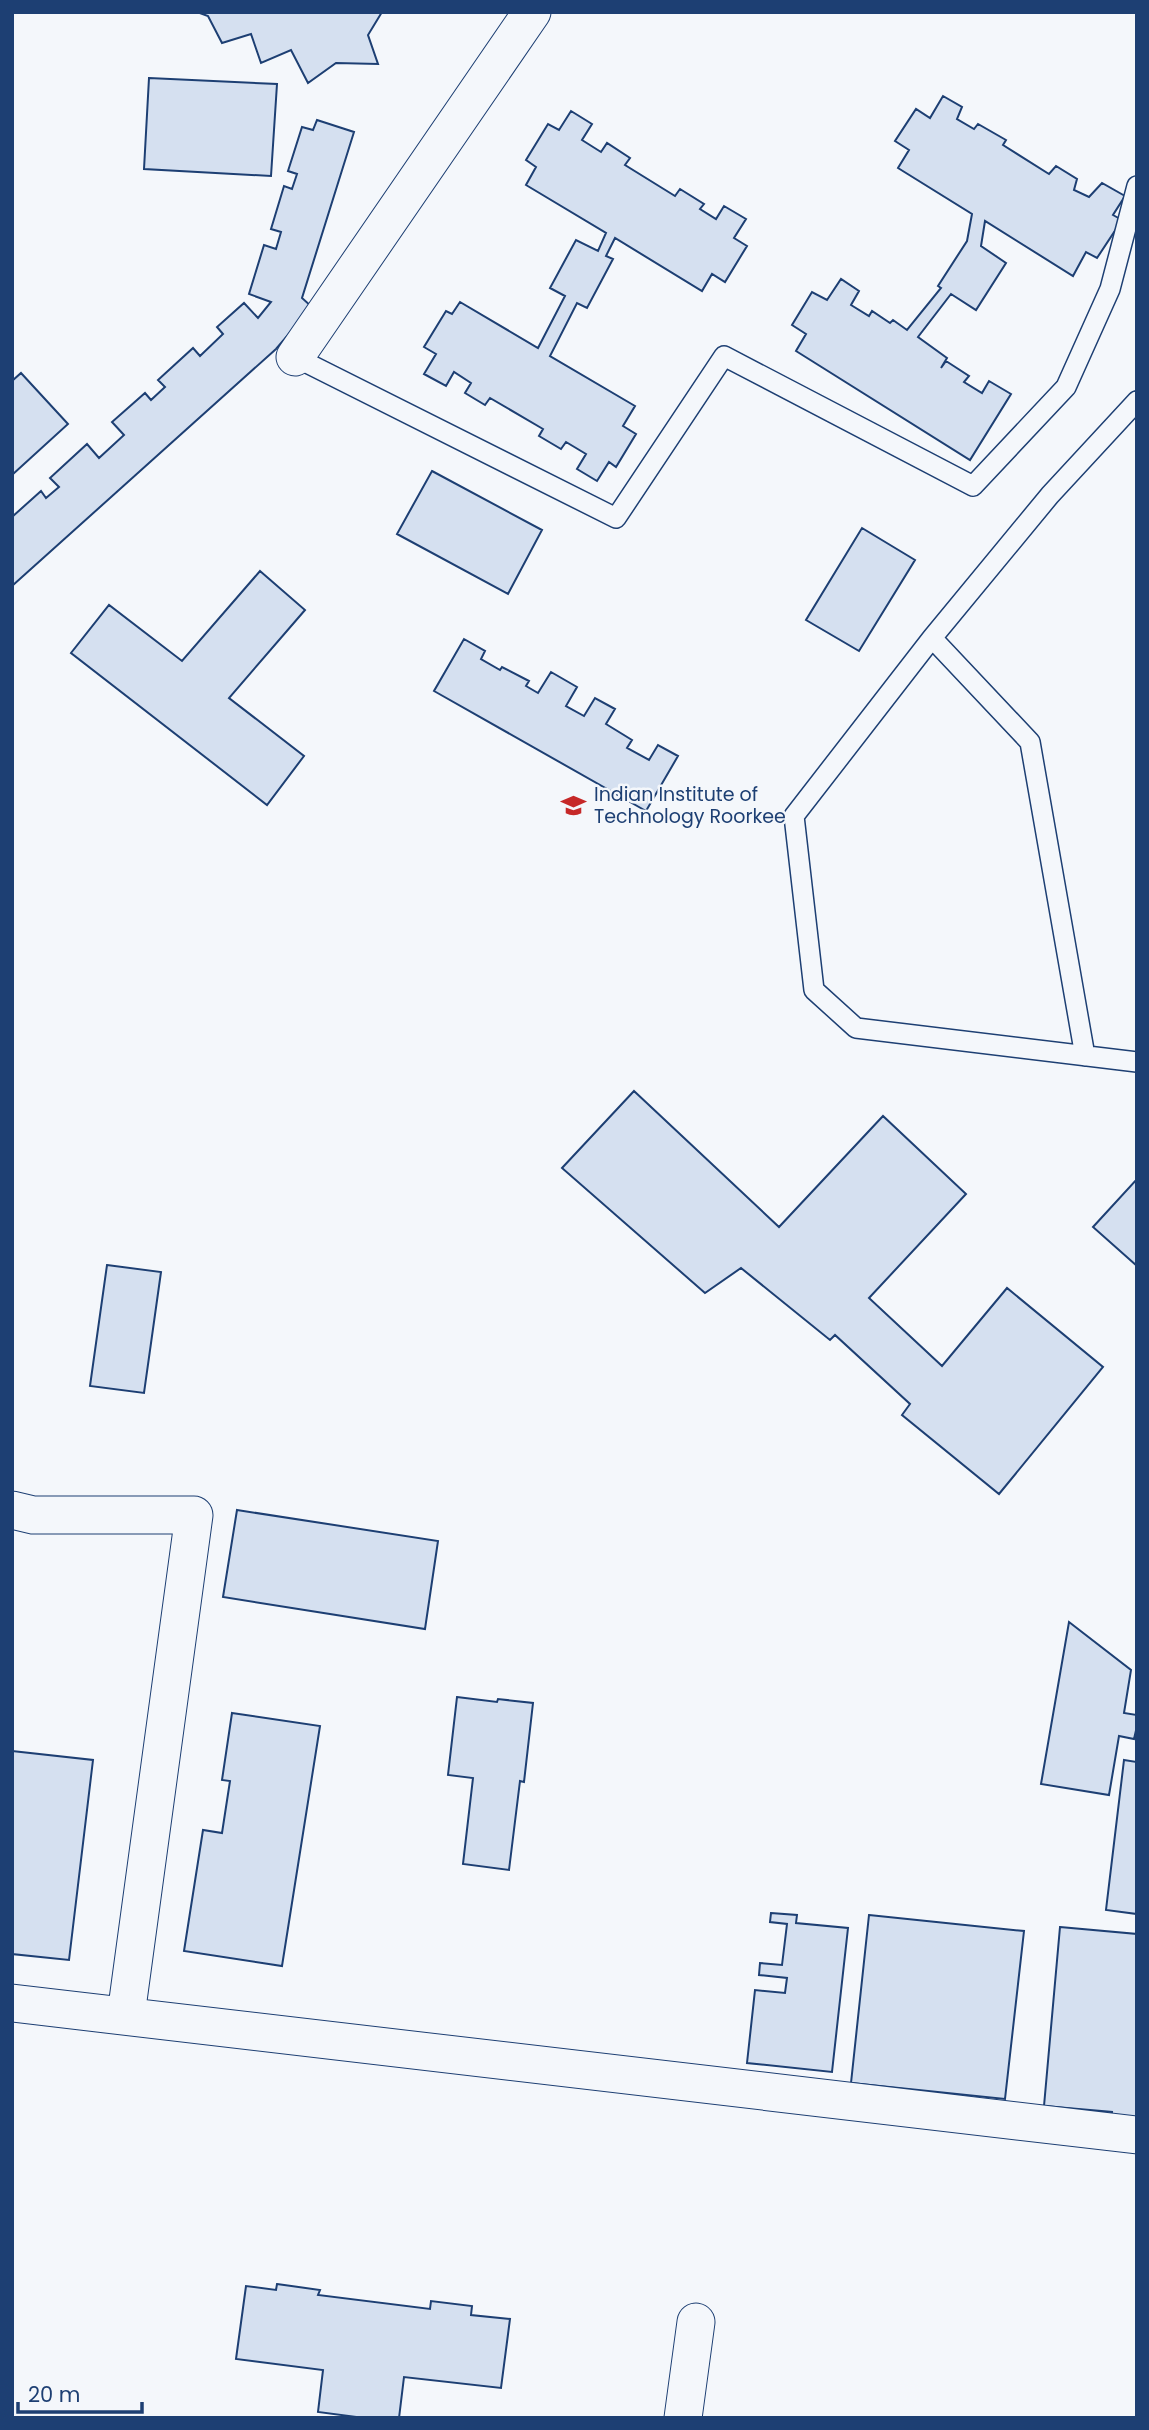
<svg xmlns="http://www.w3.org/2000/svg" width="1149" height="2430" font-family="Poppins,sans-serif">
<style>
.building{fill:#d5e0f0;stroke:#1d3f73;stroke-width:2}
.lines{fill:none;stroke-linecap:round;stroke-linejoin:round}
.lane-casing{stroke:#1d3f73;stroke-width:22}
.street-casing{stroke:#1d3f73;stroke-width:39}
.lane{stroke:#f4f7fb;stroke-width:19}
.street{stroke:#f4f7fb;stroke-width:37}
.labels{text-anchor:middle;dominant-baseline:central;stroke-width:5;stroke-linejoin:round;paint-order:stroke}
.poi-label{font-size:19px;fill:#1d3f73;stroke:#f4f7fb;text-anchor:start}
</style>
<rect width="100%" height="100%" fill="#f4f7fb"/>
<path class="building" d="M197 12H382L368 35 378 64 336 63 308 83 291 50 261 63 251 34 222 43 208 16Z
M149 78 277 84 271 176 144 169Z
M943 96 962 107 957 119 974 129 978 124 1006 140 1003 145 1049 174 1056 166 1077 179 1074 190 1089 197 1102 183 1125 196 1113 215 1122 220 1097 258 1086 252 1073 276 985 221 981 246 1006 263 976 310 951 294 918 337 947 358 941 368 946 361 969 376 964 382 982 393 989 381 1011 394 970 460 796 351 806 334 792 325 812 292 827 300 841 279 859 291 851 305 869 316 872 311 890 323 893 320 907 330 941 288 938 286 967 241 972 214 898 168 909 150 895 141 916 109 930 118Z
M571 111 592 124 582 140 601 152 607 143 630 158 625 165 675 196 680 189 704 204 700 209 716 219 724 206 746 219 734 238 747 246 725 282 712 274 702 291 615 238 606 256 613 259 587 308 577 303 550 356 635 406 623 426 636 434 616 467 609 462 597 481 577 469 586 454 566 442 561 449 539 436 543 429 490 398 485 405 465 393 471 383 454 372 446 386 424 374 436 354 424 347 446 311 452 314 460 302 538 348 565 296 550 288 576 240 598 251 606 233 526 185 536 167 526 160 548 124 559 130Z
M317 120 354 132 302 298 312 307 276 349 12 586V517L41 491 46 498 59 487 50 478 87 444 99 458 124 435 112 422 145 393 151 400 165 387 158 380 193 348 200 356 223 334 217 327 244 303 258 318 271 302 249 294 264 245 276 249 281 232 271 229 284 186 292 189 297 174 288 171 302 127 313 130Z
M21 373 68 424 12 475V381Z
M432 471 542 530 508 594 397 534Z
M862 528 915 560 859 651 806 620Z
M260 571 305 610 229 698 304 756 267 805 71 653 109 605 182 661Z
M464 639 485 651 481 659 500 670 502 667 529 681 526 686 538 693 551 672 577 687 566 706 584 716 595 698 615 709 606 724 632 740 627 748 649 760 658 745 678 756 646 811 434 691Z
M634 1091 779 1227 883 1116 966 1194 869 1298 942 1366 1007 1288 1103 1367 999 1494 902 1415 910 1404 835 1335 830 1340 741 1268 705 1293 562 1168Z
M1137 1179V1266L1093 1227Z
M107 1265 161 1272 144 1393 90 1386Z
M237 1510 438 1541 425 1629 223 1597Z
M1069 1622 1131 1670 1124 1713 1137 1715V1726L1134 1739 1119 1736 1109 1795 1041 1784Z
M457 1697 497 1702 498 1699 533 1703 524 1782 520 1781 509 1870 463 1864 473 1778 448 1775Z
M232 1713 320 1726 282 1966 184 1951 203 1830 222 1833 230 1781 222 1780Z
M12 1751 93 1760 69 1960 12 1954Z
M1124 1760 1137 1762V1914L1106 1910Z
M771 1913 797 1915 796 1923 848 1928 832 2072 747 2063 755 1990 785 1993 787 1978 759 1975 760 1963 782 1965 787 1924 770 1922Z
M869 1915 1024 1931 1005 2099 851 2083Z
M1060 1927 1137 1934V2126L1111 2124 1112 2112 1044 2106Z
M277 2284 320 2290 318 2295 430 2309 431 2301 472 2306 471 2315 510 2319 501 2388 404 2377 399 2418H364L318 2412 323 2370 236 2359 246 2286 276 2290Z"/>
<g class="lines">
<defs>
<path id="lane" d="M295 357 616 518 724 356 973 486 1066 387 1110 289 1137 186
M1137 401 1050 495 932 638 794 816 814 990 856 1028 1137 1062
M932 638 1030 742 1085 1056"/>
<path id="street" d="M295 357 532 12
M12 1510 33 1515H194L126 2015
M12 2003 1137 2135
M683 2418 696 2322"/>
</defs>
<use href="#lane" class="lane-casing"/>
<use href="#street" class="street-casing"/>
<use href="#lane" class="lane"/>
<use href="#street" class="street"/>
</g>
<defs>
<symbol id="university-bare" viewBox="-9 -9 18 18"><path d="M0-5L7-2L0 1L-7-2ZM-4 1L0 2.5L4 1V4Q0 6-4 4Z" fill="#c62828" stroke="#f4f7fb" stroke-width="2.5" paint-order="stroke"/></symbol>
</defs>
<g fill-rule="evenodd">
<use href="#university-bare" x="556" y="788" width="35" height="35"/>
</g>
<g class="labels">
<g class="poi-label">
<text x="594" y="794">Indian Institute of<tspan x="594" dy="22">Technology Roorkee</tspan></text>
</g>
</g>
<rect width="1149" height="2430" fill="none" stroke="#1d3f73" stroke-width="28"/>
<path d="M18 2402v10h124v-10" fill="none" stroke="#1d3f73" stroke-width="3.5"/>
<text x="28" y="2402" font-size="21" fill="#1d3f73" stroke="#f4f7fb" stroke-width="5" paint-order="stroke">20 m</text>
</svg>
